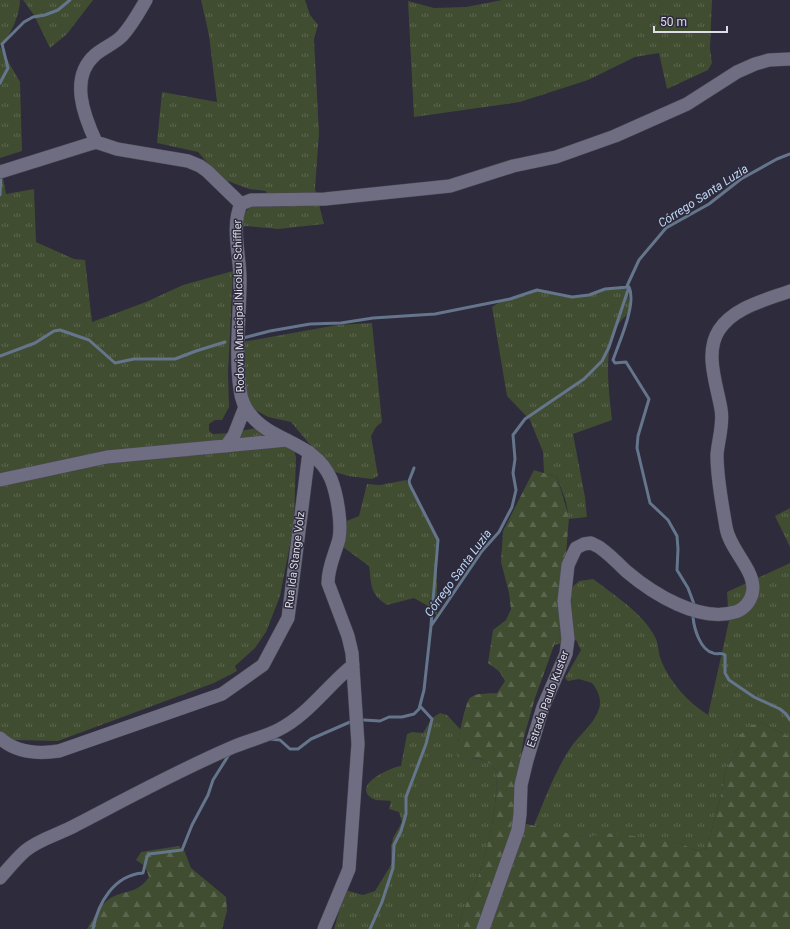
<svg xmlns="http://www.w3.org/2000/svg" width="790" height="929" font-family="Roboto,sans-serif">
<style>
.grass{fill:url(#grass-tufts)}
.forest{fill:url(#forest-firs)}
.lines{fill:none;stroke-linecap:round;stroke-linejoin:round}
.stream{stroke:#64758c;stroke-width:3}
.minor-casing{stroke:#4a4856;stroke-width:14}
.minor{stroke:#6f6d81;stroke-width:13}
.labels{text-anchor:middle;dominant-baseline:central;stroke-width:3;stroke-linejoin:round;paint-order:stroke}
.street-label{font-size:11px;fill:#dedde8;stroke:#2d2b3c}
.water-label{font-size:12px;font-style:italic;fill:#bed7f7;stroke:#2d2b3c}
</style>
<defs>
<pattern id="grass-tufts" width="24" height="20" patternUnits="userSpaceOnUse"><rect width="24" height="20" fill="#414d31"/><path d="M3 7l-1-3M5 7V3M7 7l1-3M15 17l-1-3M17 17v-4M19 17l1-3" fill="none" stroke="#5c664f"/></pattern>
<pattern id="forest-firs" width="22" height="20" patternUnits="userSpaceOnUse"><rect width="22" height="20" fill="#414d31"/><path d="M5 1l3.5 6h-7zM16 11l3.5 6h-7z" fill="#5c664f"/></pattern>
</defs>
<rect width="100%" height="100%" fill="#2d2b3c"/>
<path class="grass" d="M0 0H20C20 14 11 36 0 45Z
M23 0H93L67 34 50 48 34 15Z
M201 0H305L310 15 318 25 314 39 319 133 315 189 324 224 278 229 246 226 239 228C244 209 250 204 268 198L266 191 249 189 225 180 218 175 198 152 157 143 162 92 217 102 209 35Z
M502 0H712L710 49 712 63 708 70 667 89 659 53 635 57 588 80 520 102 414 117 408 1 434 8 466 7Z
M0 47 20 82 22 151 0 158Z
M0 162 6 194 34 189 36 242 74 259 85 260 92 322 146 302 183 285 233 271 228 373 229 407 222 420H215L209 424V431L213 434 231 433 266 426 277 427 290 437 296 457 294 524 280 596 266 632 255 648 235 666 237 671 214 683 58 741 15 740 0 735Z
M621 286 628 290 630 313C599 332 609 389 612 420L573 434 585 497 587 517 569 519 566 502 557 477 544 473 543 452 530 420 507 396 492 307 503 300 528 295 534 290 564 297 580 296Z
M372 323 382 422 376 427 371 436 378 476 372 479 348 476 332 471 291 422 268 417 248 406 237 343 337 325Z
M406 480 437 540V616L428 606 414 598 387 605C369 593 372 586 369 566L343 547 344 522 359 516 367 484 380 485Z
M790 508V547L775 516Z
M790 563V737L760 722 740 744 725 772 722 791 707 848 697 851 680 843 589 836 585 837 548 830 534 825C545 799 555 771 571 747 580 734 594 724 599 709 602 699 598 691 592 683L579 679 568 681 565 678 581 650 576 640 554 645 565 615 570 589 579 581 593 579C613 594 644 614 655 637 659 644 658 653 661 660 670 683 688 702 708 715L729 621 727 592Z
M440 713 447 715 461 730 458 741 469 759C481 757 491 762 497 772 497 806 490 843 479 874 472 892 461 910 459 929H334L345 890 363 895 375 891 391 865V848L393 838 402 822 399 812 389 809 391 801C384 800 376 802 370 797 354 784 391 767 401 766L407 734 412 732 423 733 432 718Z"/>
<path class="forest" d="M534 470 557 477 569 517 565 568V615L535 698 524 737 518 773 522 823 585 837 613 833 680 843 697 851 707 848 722 791 725 772 740 744V735L750 726 760 722 790 737V929H459C461 910 472 892 479 874 490 843 497 806 497 772 491 762 476 753 465 762L460 760C458 757 457 755 457 752 457 744 465 702 470 698 477 692 489 694 497 693L505 681 500 672 488 663 493 630 506 620 511 609 509 593 501 562 503 531Z
M178 846 184 850 191 868 226 897 227 911 222 929H87C93 920 100 905 109 899 124 889 137 895 149 877L145 866 136 860 141 852Z"/>
<g class="lines">
<path class="stream" d="M0 83 8 68 2 44 24 22 33 17 45 15 58 10 70 0
M0 195 1 176
M627 286 639 260 666 228 709 204 741 179 777 159 790 154
M629 287C637 304 619 342 613 360L615 363 626 362 649 399 638 436 637 448 641 465 650 503 668 520 677 536 678 549 677 570 688 588 694 604
M243 338 270 331 310 324 341 323 373 318 435 314 510 299 537 290 572 297 589 295 605 289 629 287
M0 356 35 343 54 331 60 330 89 340 115 363 134 359H175L196 351 225 342
M414 468 409 481 410 485 438 540 431 625
M693 617C694 628 700 650 713 653 717 655 721 652 725 655V673L729 680 754 697 780 709 786 714 790 720
M364 720 380 721 389 717H402L414 714 419 709 424 690 431 626 482 551 499 532 512 507 516 490 513 473 515 459 513 435 525 419 584 379 602 361 609 347 629 287
M269 739 280 740 290 749H298L311 739 350 722
M93 929C98 903 114 875 143 873L147 857 149 854 182 850 192 825 208 795 213 780 230 753
M370 929 382 902 393 868 394 845 401 831 406 814V797L426 744 432 719 420 706"/>
<defs>
<path id="minor" d="M146 0C139 12 132 25 122 36 114 44 103 48 95 55 69 78 84 116 96 142L117 149 188 161 200 166 207 171 241 204
M0 172 96 142
M226 446 234 435 245 407
M0 480 107 457 287 440
M0 738C16 753 39 754 59 751L222 694 263 665 288 618 309 452
M0 878C8 869 16 859 25 851 39 839 60 834 76 825 128 798 179 770 233 747 247 741 264 737 278 730 308 715 327 686 353 665
M324 929 349 869 358 744 352 653 348 636 328 583C328 567 335 554 339 539 342 523 337 494 331 479 315 441 272 443 250 414 244 407 241 398 240 389 235 353 240 316 240 279 240 256 231 226 241 204L251 200 325 199 450 186 513 166 556 157 615 136 687 104 737 72 755 64 769 60 790 59
M483 929 518 830 520 814 521 785 527 760 543 707 566 654 568 639 564 601 568 565 576 548 584 544 591 543 599 547C609 554 617 562 626 571 653 594 700 623 735 612 746 609 753 598 753 587 752 567 729 548 726 527 722 503 717 479 717 455 718 440 724 424 721 409 717 385 704 353 719 330 734 307 766 300 790 291"/>
</defs>
<use href="#minor" class="minor-casing"/>
<use href="#minor" class="minor"/>
</g>
<g class="labels">
<g class="street-label">
<text transform="translate(239 306) rotate(-91)">Rodovia Municipal Nicolau Schiffler</text>
<text transform="translate(295 560) rotate(-83)">Rua Ida Stange Volz</text>
<text transform="translate(548 699) rotate(-70)">Estrada Paulo Kuster</text>
</g>
<g class="water-label">
<text transform="translate(703 196) rotate(-33)">Córrego Santa Luzia</text>
<text transform="translate(458 573) rotate(-54)">Córrego Santa Luzia</text>
</g>
</g>
<path d="M654 26v6h73v-6" fill="none" stroke="#dedde8" stroke-width="2"/>
<text x="660" y="26" font-size="12" fill="#dedde8" stroke="#2d2b3c" stroke-width="3" paint-order="stroke">50 m</text>
</svg>
